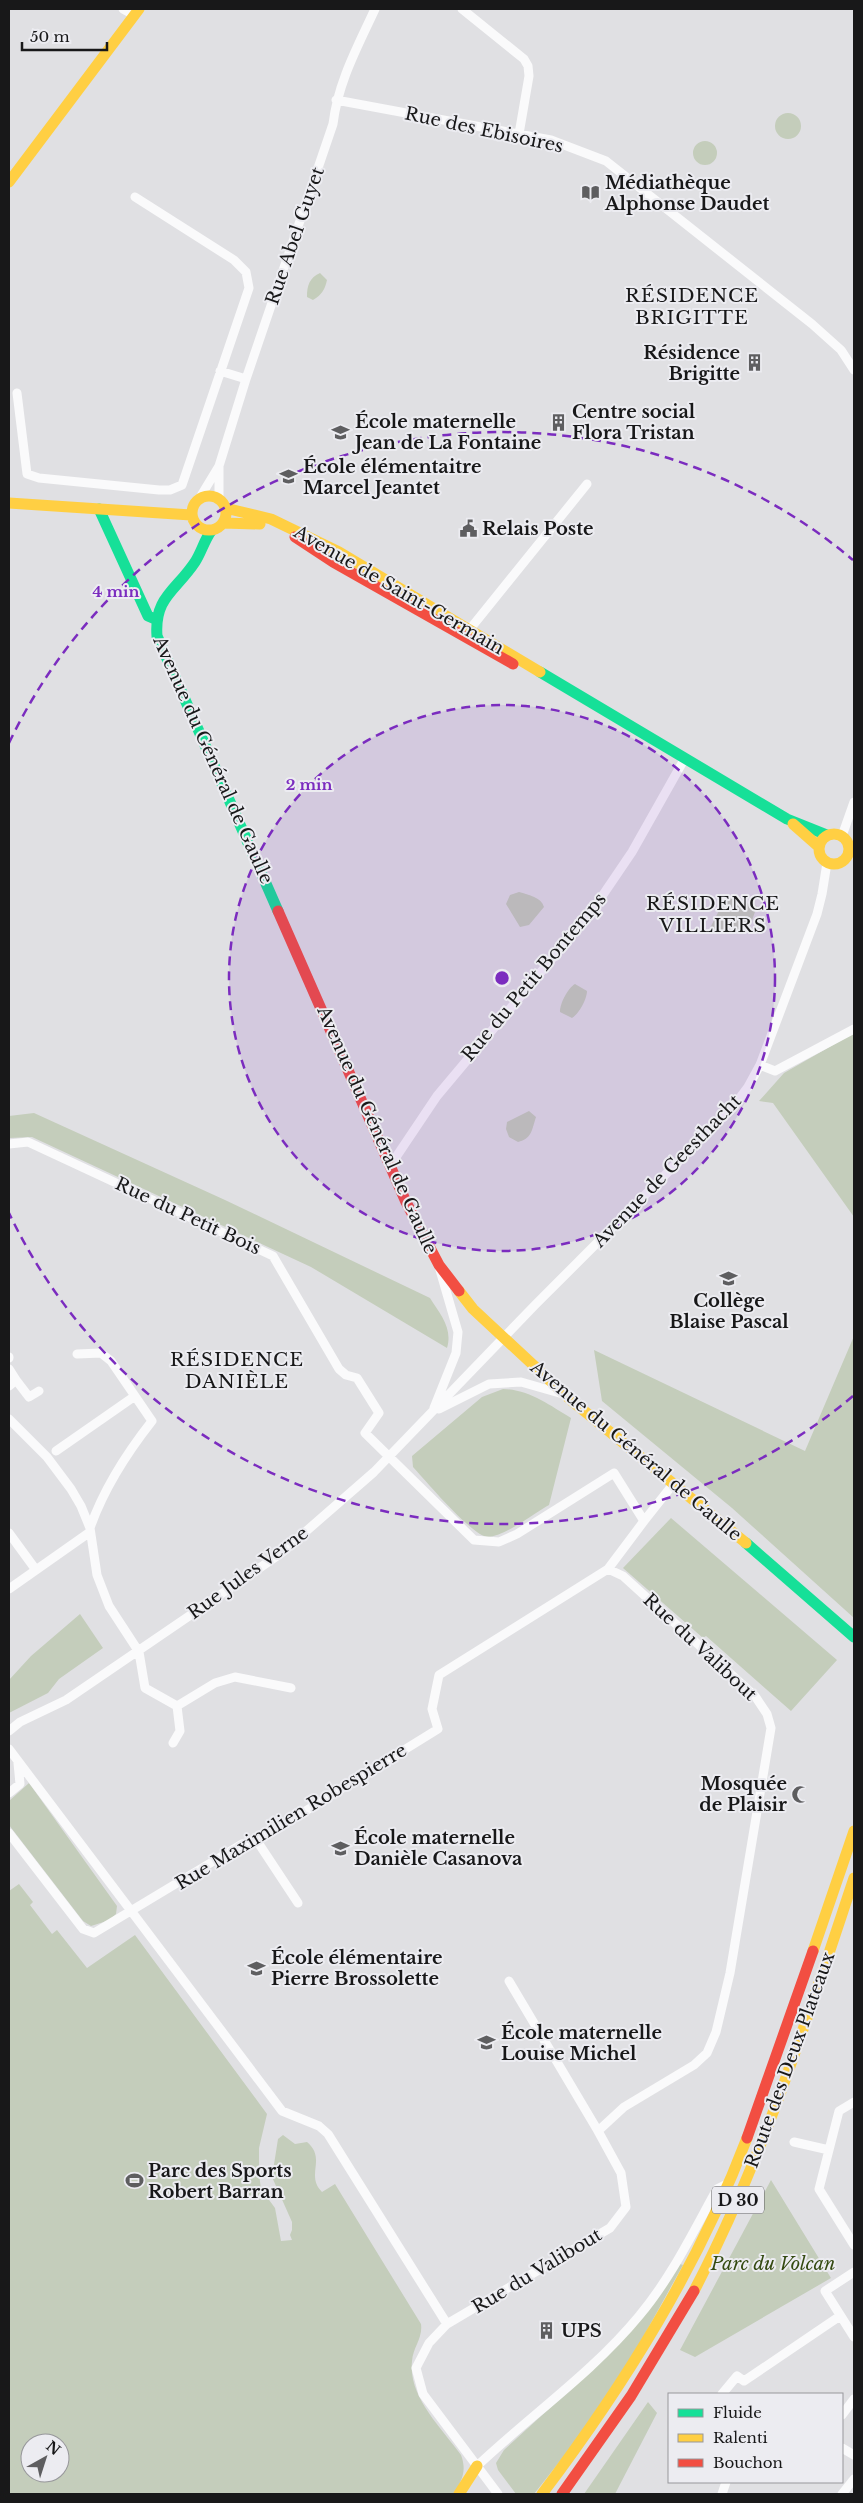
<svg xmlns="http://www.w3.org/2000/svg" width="863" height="2503" font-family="'Libre Baskerville',serif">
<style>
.green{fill:#c4cdbb;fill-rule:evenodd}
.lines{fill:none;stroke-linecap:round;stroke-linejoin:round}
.street{stroke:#fafafb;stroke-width:9}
.fast{stroke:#16e098;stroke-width:11}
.slow{stroke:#ffcf43;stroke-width:11}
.jam{stroke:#f24e42;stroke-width:11}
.ring{fill:none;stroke:#7b2cbf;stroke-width:2.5;stroke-dasharray:9 6}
.labels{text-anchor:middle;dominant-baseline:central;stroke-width:4;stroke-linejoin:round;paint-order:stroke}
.shield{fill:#ececf1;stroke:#58585a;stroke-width:1}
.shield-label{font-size:16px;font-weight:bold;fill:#181819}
.street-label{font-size:18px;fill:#181819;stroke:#ececf1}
.poi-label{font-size:18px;font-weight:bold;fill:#181819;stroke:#ececf1;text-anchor:start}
.park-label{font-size:18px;font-style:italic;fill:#344a11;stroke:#ececf1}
.neighbourhood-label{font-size:19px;letter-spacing:1px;fill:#181819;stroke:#ececf1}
.centre{fill:#7b2cbf;stroke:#ececf1;stroke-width:2.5}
.ring-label{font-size:15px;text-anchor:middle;font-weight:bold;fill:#7b2cbf;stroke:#ececf1;stroke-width:4;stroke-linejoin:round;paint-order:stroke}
</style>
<rect width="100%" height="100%" fill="#e0e0e3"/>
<path class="green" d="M775 126a13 13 0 1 1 26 0a13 13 0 1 1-26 0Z
M693 153a12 12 0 1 1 24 0a12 12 0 1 1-24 0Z
M320 273 327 280C325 289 322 295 313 300L307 297C307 286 309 278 320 273Z
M519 892C529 895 541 897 544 907L529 925 520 927 506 904 510 895Z
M726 897 757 906 748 932 719 933 710 928Z
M575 984 587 991C587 999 579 1014 572 1018L560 1012C560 1003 568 988 575 984Z
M854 1033V1217L773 1103 759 1101 784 1073Z
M529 1111 536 1117C532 1129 532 1139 518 1142L509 1137 506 1129 507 1122Z
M34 1113 225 1200 430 1298C440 1314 453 1328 447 1348L311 1267 32 1137 9 1138V1116Z
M854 1336V1618L732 1508 602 1401 594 1350 805 1451Z
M503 1389C530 1390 549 1405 571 1418L549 1505C535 1513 503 1537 488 1537 473 1537 425 1480 413 1467L412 1456 482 1397Z
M671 1518 837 1660 791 1711 706 1636 703 1638 623 1568Z
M80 1614 103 1648 59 1679 48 1693 9 1713V1680L31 1656Z
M29 1783 117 1906 116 1914 110 1920 91 1926 83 1921 9 1825V1801Z
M19 1884 33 1902 30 1905 52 1934 57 1930 87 1968 135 1935 267 2114 259 2148V2174L261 2189 275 2208 281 2241 292 2240 290 2235 292 2230V2222L272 2177 278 2139 283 2135 295 2144 307 2142C327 2159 305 2175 322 2192L335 2184 421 2324C423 2338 413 2347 412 2361 408 2397 441 2427 461 2455 467 2471 462 2480 454 2494H9V1891ZM30 2443H60V2473H30Z
M771 2180 831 2278 695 2357 680 2350Z
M680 2264 683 2265 636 2350 575 2442 534 2494H516L498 2470 496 2463 504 2450 608 2355Z
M648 2402 657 2413 615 2494H584Z"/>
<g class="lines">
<path class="street" d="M123 9 134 15
M462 9 524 59 528 66 529 76 519 134
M336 100 551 140 606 161 812 324 841 350 854 370
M220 371 246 379
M17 393 27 474 39 478 159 490H170L182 485 249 288 246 272 234 260 135 197
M219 467V499
M199 499 219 466 246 379 333 124C338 82 358 46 375 9
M466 634 587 484
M842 836 854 802
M760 1065 775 1071 854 1029
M9 1144 28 1142 273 1256 339 1369 346 1375 357 1378 379 1413 365 1433 474 1540 499 1542 517 1534 614 1473 644 1521 608 1569 439 1675 432 1709 438 1729 257 1841 242 1844 94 1933 83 1929 9 1833
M390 1166 437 1096 592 911 632 852 685 758
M77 1354 101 1353 111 1361 152 1421C126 1454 104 1488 90 1528
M9 1358V1357
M9 1369 16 1380 9 1386
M16 1380 29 1397 39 1391
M434 1408 456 1353 458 1332 440 1270
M439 1409 489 1384 521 1382 563 1394
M9 1419 47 1457 71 1489 81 1506 90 1528 97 1575 109 1606 139 1652 145 1688 177 1706 180 1731 173 1743
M56 1451 135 1396
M644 1521 674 1483
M9 1533 36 1570
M9 1589 90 1532
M177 1706 215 1683 235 1677 291 1688
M9 1731 20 1722 66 1700 280 1554 374 1472 535 1305 733 1107 748 1087 760 1065 817 914 822 894 827 863
M9 1749 282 2111 319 2126 328 2134 447 2324 429 2343 416 2368 423 2394 498 2494
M9 1793 20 1784 18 1763
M257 1841 298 1903
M509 1981 598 2131
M854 2102 839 2111 819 2189 854 2245
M794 2142 829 2150
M854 2272 825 2291 854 2337
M447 2324 610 2228 626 2207 621 2173 598 2131 624 2107 694 2065 707 2053 716 2032 730 1973 771 1728 767 1714 755 1696 623 1576 608 1569
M722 2394 737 2376 744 2381 840 2316
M842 2415 854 2399
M842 2448 854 2455
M477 2466C531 2415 592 2373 639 2316 671 2278 693 2232 717 2189L729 2183
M722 2494 726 2482
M842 2494 854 2479"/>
<path class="fast" d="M99 509 148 616 155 619
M211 531C204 541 201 553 195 562 176 591 154 597 157 636L278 911
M540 672 787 819 827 835
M746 1543 854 1637"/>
<path class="slow" d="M9 182 139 9
M192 513a17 17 0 1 1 34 0a17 17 0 1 1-34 0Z
M9 503 191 515
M225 508 271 519 339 552 540 672
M223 523 260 524
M793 824 818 846
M819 849a15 15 0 1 1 30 0a15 15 0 1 1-30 0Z
M459 1291 473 1309 572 1401 746 1543
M813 1951 854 1831
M694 2291C763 2159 807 2019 854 1878
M459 2494 477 2466
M542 2494C625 2384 698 2267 747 2138"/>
<path class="jam" d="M295 537 333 562 513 664
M278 911 406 1202 439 1265 459 1291
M747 2138 813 1951
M562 2494 631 2396 694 2291"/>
</g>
<circle cx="502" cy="978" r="273" fill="#7b2cbf" fill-opacity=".12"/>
<g class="ring">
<circle cx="502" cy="978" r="273"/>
<path d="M853 1396A546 546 0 0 1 9 1213M9 743A546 546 0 0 1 853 560"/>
</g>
<defs>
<symbol id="library-bare" viewBox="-9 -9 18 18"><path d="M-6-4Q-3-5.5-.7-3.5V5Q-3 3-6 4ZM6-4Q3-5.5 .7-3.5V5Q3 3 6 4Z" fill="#5e5e60" stroke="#ececf1" stroke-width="2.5" paint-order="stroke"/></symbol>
<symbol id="building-bare" viewBox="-9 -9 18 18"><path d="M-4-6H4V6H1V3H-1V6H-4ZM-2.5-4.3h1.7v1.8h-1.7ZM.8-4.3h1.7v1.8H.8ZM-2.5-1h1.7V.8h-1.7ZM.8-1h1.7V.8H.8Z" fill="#5e5e60" stroke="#ececf1" stroke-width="2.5" paint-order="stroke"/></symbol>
<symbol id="school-bare" viewBox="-9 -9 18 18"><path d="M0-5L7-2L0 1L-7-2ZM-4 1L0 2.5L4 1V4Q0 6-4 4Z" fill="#5e5e60" stroke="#ececf1" stroke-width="2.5" paint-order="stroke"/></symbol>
<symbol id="civic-bare" viewBox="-9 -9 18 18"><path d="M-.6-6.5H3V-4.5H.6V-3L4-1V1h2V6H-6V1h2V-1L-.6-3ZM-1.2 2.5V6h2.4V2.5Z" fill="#5e5e60" stroke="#ececf1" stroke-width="2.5" paint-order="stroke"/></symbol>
<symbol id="mosque-bare" viewBox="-9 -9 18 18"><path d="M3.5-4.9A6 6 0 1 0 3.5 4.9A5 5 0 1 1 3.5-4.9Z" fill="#5e5e60" stroke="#ececf1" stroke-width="2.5" paint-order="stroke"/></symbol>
<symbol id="stadium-bare" viewBox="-9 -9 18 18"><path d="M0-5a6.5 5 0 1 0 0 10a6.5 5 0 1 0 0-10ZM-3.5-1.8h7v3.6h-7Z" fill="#5e5e60" stroke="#ececf1" stroke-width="2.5" paint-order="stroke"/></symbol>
</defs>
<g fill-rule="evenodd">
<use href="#library-bare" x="578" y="180" width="25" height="25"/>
<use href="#building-bare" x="742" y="350" width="25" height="25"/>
<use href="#building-bare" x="546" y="410" width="25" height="25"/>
<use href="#school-bare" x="328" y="420" width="25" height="25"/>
<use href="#school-bare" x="276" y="464" width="25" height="25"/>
<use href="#civic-bare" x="456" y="516" width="25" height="25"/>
<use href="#school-bare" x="716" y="1266" width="25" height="25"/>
<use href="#mosque-bare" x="788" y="1782" width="25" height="25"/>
<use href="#school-bare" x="328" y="1836" width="25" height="25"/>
<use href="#school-bare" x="244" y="1956" width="25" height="25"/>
<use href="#school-bare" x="474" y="2030" width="25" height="25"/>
<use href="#stadium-bare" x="122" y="2168" width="25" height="25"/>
<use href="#building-bare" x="534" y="2318" width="25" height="25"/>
</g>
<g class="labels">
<rect class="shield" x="712" y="2186.5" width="52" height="27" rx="4"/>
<g class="shield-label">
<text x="738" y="2200">D 30</text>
</g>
<g class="street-label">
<text transform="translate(484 130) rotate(12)">Rue des Ebisoires</text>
<text transform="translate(295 236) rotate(-71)">Rue Abel Guyet</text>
<text transform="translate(399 590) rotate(30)">Avenue de Saint-Germain</text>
<text transform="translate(213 760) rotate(66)">Avenue du Général de Gaulle</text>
<text transform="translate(534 977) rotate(-50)">Rue du Petit Bontemps</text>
<text transform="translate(377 1130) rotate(66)">Avenue du Général de Gaulle</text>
<text transform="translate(667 1171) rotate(-46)">Avenue de Geesthacht</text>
<text transform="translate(188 1216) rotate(25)">Rue du Petit Bois</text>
<text transform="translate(636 1451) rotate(40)">Avenue du Général de Gaulle</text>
<text transform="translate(248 1573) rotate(-36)">Rue Jules Verne</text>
<text transform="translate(700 1647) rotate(43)">Rue du Valibout</text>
<text transform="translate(291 1817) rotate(-31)">Rue Maximilien Robespierre</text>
<text transform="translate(790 2060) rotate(-70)">Route des Deux Plateaux</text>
<text transform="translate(537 2271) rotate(-31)">Rue du Valibout</text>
</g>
<g class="poi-label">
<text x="605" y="183">Médiathèque<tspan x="605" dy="21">Alphonse Daudet</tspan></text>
<text x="740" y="353" text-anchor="end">Résidence<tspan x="740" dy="21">Brigitte</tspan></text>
<text x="572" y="412">Centre social<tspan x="572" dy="21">Flora Tristan</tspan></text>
<text x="355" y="422">École maternelle<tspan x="355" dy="21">Jean de La Fontaine</tspan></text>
<text x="303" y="467">École élémentaitre<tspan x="303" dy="21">Marcel Jeantet</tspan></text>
<text x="482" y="529">Relais Poste</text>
<text x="729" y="1301" text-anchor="middle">Collège<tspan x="729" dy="21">Blaise Pascal</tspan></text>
<text x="787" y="1784" text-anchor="end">Mosquée<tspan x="787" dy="21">de Plaisir</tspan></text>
<text x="354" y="1838">École maternelle<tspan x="354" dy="21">Danièle Casanova</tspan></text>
<text x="271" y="1958">École élémentaire<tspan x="271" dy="21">Pierre Brossolette</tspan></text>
<text x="501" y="2033">École maternelle<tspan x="501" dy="21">Louise Michel</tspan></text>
<text x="148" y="2171">Parc des Sports<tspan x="148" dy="21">Robert Barran</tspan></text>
<text x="561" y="2331">UPS</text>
</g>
<g class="park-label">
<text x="773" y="2264">Parc du Volcan</text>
</g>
<g class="neighbourhood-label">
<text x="692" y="295">RÉSIDENCE<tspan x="692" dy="22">BRIGITTE</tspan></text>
<text x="713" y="903">RÉSIDENCE<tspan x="713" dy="22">VILLIERS</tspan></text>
<text x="237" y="1359">RÉSIDENCE<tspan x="237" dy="22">DANIÈLE</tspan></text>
</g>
</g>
<circle cx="502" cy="978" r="8" class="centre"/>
<g class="ring-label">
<text x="116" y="597">4 min</text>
<text x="309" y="790">2 min</text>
</g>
<rect width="863" height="2503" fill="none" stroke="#181819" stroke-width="20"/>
<rect x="668" y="2393" width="175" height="90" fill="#ececf1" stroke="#97979b"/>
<rect x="678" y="2409" width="25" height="8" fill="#16e098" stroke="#97979b"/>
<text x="713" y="2418" font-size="15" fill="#181819">Fluide</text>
<rect x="678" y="2434" width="25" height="8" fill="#ffcf43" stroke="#97979b"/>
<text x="713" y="2443" font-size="15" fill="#181819">Ralenti</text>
<rect x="678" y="2459" width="25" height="8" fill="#f24e42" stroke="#97979b"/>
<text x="713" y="2468" font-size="15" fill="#181819">Bouchon</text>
<g transform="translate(45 2458) rotate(39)"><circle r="24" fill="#ececf1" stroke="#97979b"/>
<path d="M0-4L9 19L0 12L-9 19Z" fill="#5e5e60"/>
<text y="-8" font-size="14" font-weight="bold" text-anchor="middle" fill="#181819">N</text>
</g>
<path d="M22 42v8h85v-8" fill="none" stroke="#181819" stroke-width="2.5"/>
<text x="30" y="42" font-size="15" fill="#181819" stroke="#ececf1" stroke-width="4" paint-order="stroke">50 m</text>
</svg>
